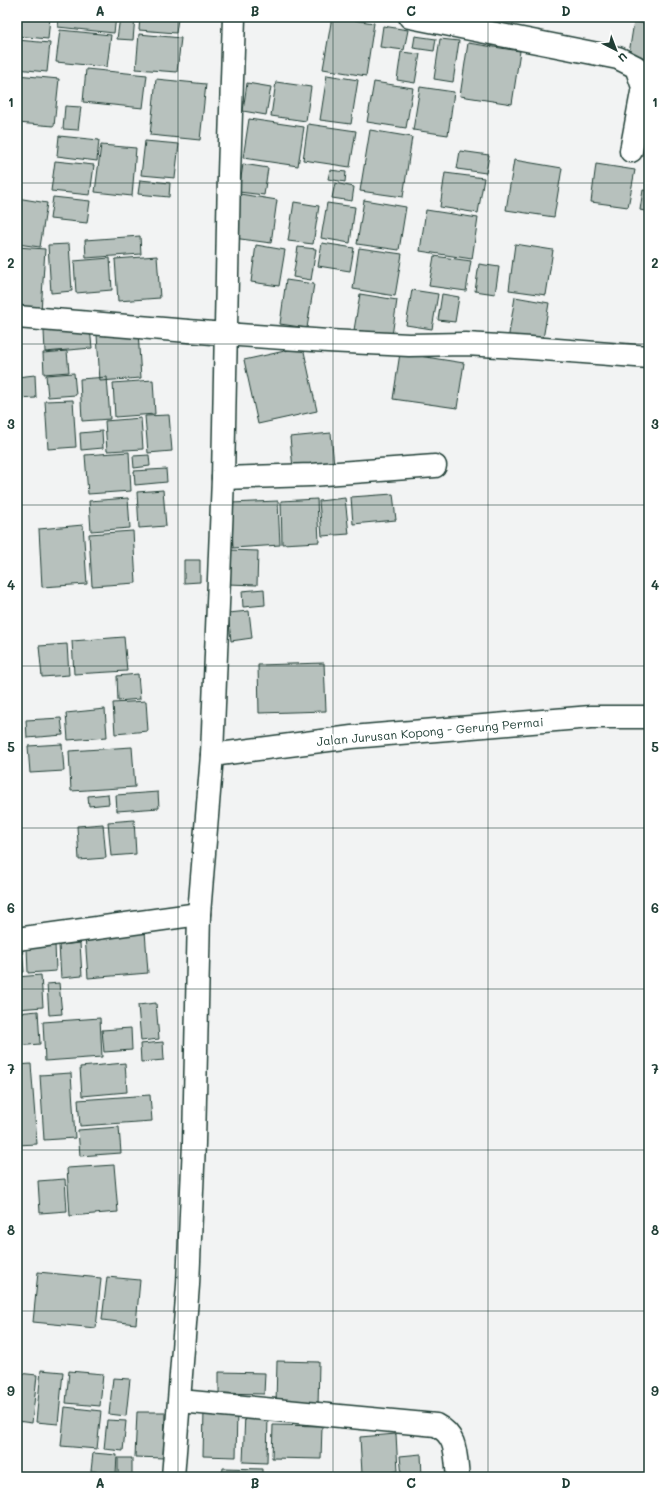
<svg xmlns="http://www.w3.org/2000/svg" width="666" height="1494" font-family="Mali,sans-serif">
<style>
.building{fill:#b7c1bd;stroke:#1f3d34}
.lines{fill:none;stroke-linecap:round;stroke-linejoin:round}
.street-casing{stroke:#1f3d34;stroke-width:25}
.secondary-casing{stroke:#1f3d34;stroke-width:25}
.street{stroke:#fff;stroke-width:22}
.secondary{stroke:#fff;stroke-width:22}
.grid{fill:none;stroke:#1f3d34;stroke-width:1;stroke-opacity:0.55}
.labels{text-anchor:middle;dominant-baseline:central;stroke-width:3;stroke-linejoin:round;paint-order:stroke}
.street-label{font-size:12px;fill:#1f3d34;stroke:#fff}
.neatline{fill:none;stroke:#1f3d34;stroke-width:1.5}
.grid-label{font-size:13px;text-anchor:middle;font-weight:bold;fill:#1f3d34}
</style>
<rect width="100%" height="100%" fill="#f2f3f3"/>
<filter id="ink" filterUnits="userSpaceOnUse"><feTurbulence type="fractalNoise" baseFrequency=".025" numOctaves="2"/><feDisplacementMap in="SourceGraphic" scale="8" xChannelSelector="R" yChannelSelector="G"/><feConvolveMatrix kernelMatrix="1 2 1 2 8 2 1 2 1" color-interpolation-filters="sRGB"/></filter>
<g filter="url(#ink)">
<path class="building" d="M17 17H50L48 39 17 36Z
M59 17H116L114 33 58 27Z
M120 17H135L133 40 117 39Z
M140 17 178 19 176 33 139 30Z
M332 17 374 23 366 76 323 69Z
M489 17H514L512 31 487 28Z
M634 22 649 24V63L628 60Z
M383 26 408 30 404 50 380 47Z
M60 30 111 35 107 67 56 62Z
M139 34 181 38 177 72 136 69Z
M415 36 436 39 434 51 413 48Z
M440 39 459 41 453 82 434 79Z
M17 40 50 43 47 72 17 69Z
M468 43 520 51 512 104 460 96Z
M401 52 420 54 415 83 397 80Z
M86 69 147 75 143 108 83 102Z
M17 75 59 79 54 126 17 123Z
M327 75 358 80 351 124 320 120Z
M156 79 206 84 200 140 150 135Z
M276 82 311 87 306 121 271 116Z
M374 82 413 88 406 128 367 122Z
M247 83 271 87 266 115 243 111Z
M420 87 454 92 448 135 413 130Z
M65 106 81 107 78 130 63 129Z
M249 119 304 127 298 166 243 158Z
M308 124 356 131 350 167 303 160Z
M370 130 412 137 403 197 360 191Z
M59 136 99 140 97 161 57 156Z
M145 141 179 144 175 178 141 175Z
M101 145 136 148 132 196 95 192Z
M460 151 489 155 486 173 457 169Z
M514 160 562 168 554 217 506 210Z
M55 161 94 165 90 195 51 191Z
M243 164 268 168 264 195 239 192Z
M596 164 635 170 628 207 591 202Z
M330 170 346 172 345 182 328 179Z
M445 173 484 178 478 213 440 207Z
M140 180 170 183 169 197 138 194Z
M335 183 354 187 352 201 332 198Z
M643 190 649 191V212L640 210Z
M240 194 277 200 271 243 233 238Z
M53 197 90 201 87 223 50 219Z
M17 198 47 203 40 247 17 244Z
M364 200 406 207 399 250 357 244Z
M294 202 319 206 313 244 288 241Z
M327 203 355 207 350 243 321 238Z
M426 210 478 218 472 259 420 251Z
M140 236 141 254 86 258 85 240Z
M322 243 354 248 350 271 318 266Z
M69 244 72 291 51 293 48 245Z
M515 244 553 250 546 295 509 290Z
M256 245 285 250 279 286 251 282Z
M17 247 45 249 41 312 17 311Z
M298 247 316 249 311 280 293 277Z
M359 248 402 254 395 296 353 289Z
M157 256 160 298 118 301 115 259Z
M434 256 471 261 466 291 429 286Z
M110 258 112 290 76 293 74 261Z
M479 264 499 267 495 294 475 291Z
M286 280 314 284 307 328 280 324Z
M412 290 438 294 432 329 406 325Z
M360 294 397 300 392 336 354 330Z
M442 294 459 297 455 322 438 320Z
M515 297 549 303 542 345 508 340Z
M90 328 92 348 45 352 44 331Z
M138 332 141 378 100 381 97 335Z
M303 347 317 411 258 424 244 360Z
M67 351 69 372 44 374 43 353Z
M400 353 464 363 457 408 393 399Z
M74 373 76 395 48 397 46 375Z
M35 375 36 398 17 399V377Z
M107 377 110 419 82 421 80 379Z
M153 380 155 414 115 417 113 383Z
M73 400 76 447 48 449 45 401Z
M169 415 172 451 148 453 145 416Z
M141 418 143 449 107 451 105 421Z
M102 431 103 448 81 450 80 433Z
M331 433 334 465 293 469 290 437Z
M129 452 131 491 88 494 85 455Z
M149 455 150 466 134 468 133 456Z
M166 469 167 482 135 485 134 471Z
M163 490 166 526 139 528 137 492Z
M393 494 396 520 353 524 351 497Z
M128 498 130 528 91 531 89 501Z
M345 498 349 534 322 536 319 501Z
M317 499 319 542 282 544 281 501Z
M278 501 280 545 233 548 231 503Z
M83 525 87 584 42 587 39 529Z
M133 531 136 583 92 586 89 534Z
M228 550 258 551 257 585 227 584Z
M184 560H200V582L184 583Z
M264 589 265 605 243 607 242 591Z
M249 611 252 638 231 641 228 613Z
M124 637 127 671 74 674 72 641Z
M67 644 69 675 42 677 39 646Z
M324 663 326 711 259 713 258 665Z
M138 674 140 699 118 701 117 676Z
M146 701 148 731 115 734 113 703Z
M105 709 107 737 68 740 66 713Z
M61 718 63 735 27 738 26 720Z
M62 744 64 771 30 773 28 746Z
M132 747 135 787 71 791 69 751Z
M158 792 159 808 117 811 116 795Z
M108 794 109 804 89 806 88 796Z
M134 820 136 854 111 856 108 822Z
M103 824 106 858 79 860 77 826Z
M145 931 148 973 88 978 85 936Z
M80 943 82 976 61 978 59 945Z
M55 944 56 971 28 973 27 947Z
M17 945H22L24 972 17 973Z
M41 975 43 1007 17 1009V977Z
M59 983 62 1014 49 1015 47 984Z
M156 1003 159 1039 141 1041 138 1005Z
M38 1011 40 1044 17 1046V1013Z
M100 1018 102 1057 45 1061 43 1022Z
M131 1028 132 1050 104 1052 102 1030Z
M163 1042 164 1060 141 1062 140 1044Z
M125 1063 127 1092 82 1096 80 1067Z
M31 1064 37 1144 17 1145V1065Z
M71 1073 75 1138 44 1140 40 1075Z
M150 1095 152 1121 80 1126 78 1100Z
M119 1127 121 1153 80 1156 78 1130Z
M114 1165 118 1212 70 1216 67 1168Z
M65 1179 67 1211 40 1213 38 1181Z
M38 1272 101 1278 96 1328 33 1322Z
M107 1277 140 1280 136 1324 102 1320Z
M277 1361 319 1362 318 1406 276 1405Z
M41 1370 63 1372 58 1424 36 1422Z
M69 1371 103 1374 100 1406 66 1403Z
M219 1372 265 1373 264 1394 219 1393Z
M18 1373 37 1375 32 1423 17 1421Z
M113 1378 130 1379 126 1416 109 1414Z
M65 1407 101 1411 97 1449 61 1446Z
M204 1410 237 1411 236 1457 203 1456Z
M137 1412H165L164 1458 135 1457Z
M245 1414 268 1415 267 1463 243 1462Z
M107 1420 126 1421 123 1451 104 1449Z
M273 1425 322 1426 321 1459 272 1458Z
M396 1434 398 1471 362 1474 360 1437Z
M93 1453 117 1455 116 1473 91 1471Z
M421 1454 422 1477H402L400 1456Z
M118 1458H132V1477H118Z
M223 1468 262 1469V1477H222Z"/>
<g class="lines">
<defs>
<path id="street" d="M410 17 618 58 636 67 643 87 631 151
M17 317 225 334 328 341 409 345 466 344 531 348 649 357
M223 478 311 475 435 466
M212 755 352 737 591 717H649
M17 939 199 914
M180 1401 436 1425C458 1436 455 1455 458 1477"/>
<path id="secondary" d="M173 1477 188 1285 194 1143 199 914 212 755 223 478 229 174 234 17"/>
</defs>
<use href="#street" class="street-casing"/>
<use href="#secondary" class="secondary-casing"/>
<use href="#street" class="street"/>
<use href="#secondary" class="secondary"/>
</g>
</g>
<path class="grid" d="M178 17V1477M333 17V1477M488 17V1477M17 183H649M17 344H649M17 505H649M17 666H649M17 828H649M17 989H649M17 1150H649M17 1311H649"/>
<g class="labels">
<g class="street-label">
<text transform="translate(430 731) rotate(-5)">Jalan Jurusan Kopong - Gerung Permai</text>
</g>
</g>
<rect width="666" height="1494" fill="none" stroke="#fff" stroke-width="44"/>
<g transform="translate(616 50) rotate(138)" stroke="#ffffff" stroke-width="3" paint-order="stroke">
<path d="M0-3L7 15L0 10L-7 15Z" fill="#1f3d34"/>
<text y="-6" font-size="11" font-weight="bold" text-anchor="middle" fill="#1f3d34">U</text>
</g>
<rect x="22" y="22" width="622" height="1450" class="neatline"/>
<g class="grid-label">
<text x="100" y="16">A</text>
<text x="255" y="16">B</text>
<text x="411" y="16">C</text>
<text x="566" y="16">D</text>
<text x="11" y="107">1</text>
<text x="655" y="107">1</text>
<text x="11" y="268">2</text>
<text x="655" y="268">2</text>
<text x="11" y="429">3</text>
<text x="655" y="429">3</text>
<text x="11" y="590">4</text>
<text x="655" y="590">4</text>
<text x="11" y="752">5</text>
<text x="655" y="752">5</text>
<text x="11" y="913">6</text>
<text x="655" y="913">6</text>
<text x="11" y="1074">7</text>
<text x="655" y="1074">7</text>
<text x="11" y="1235">8</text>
<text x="655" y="1235">8</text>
<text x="11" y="1396">9</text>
<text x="655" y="1396">9</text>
<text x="100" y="1488">A</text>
<text x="255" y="1488">B</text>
<text x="411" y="1488">C</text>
<text x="566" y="1488">D</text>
</g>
</svg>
